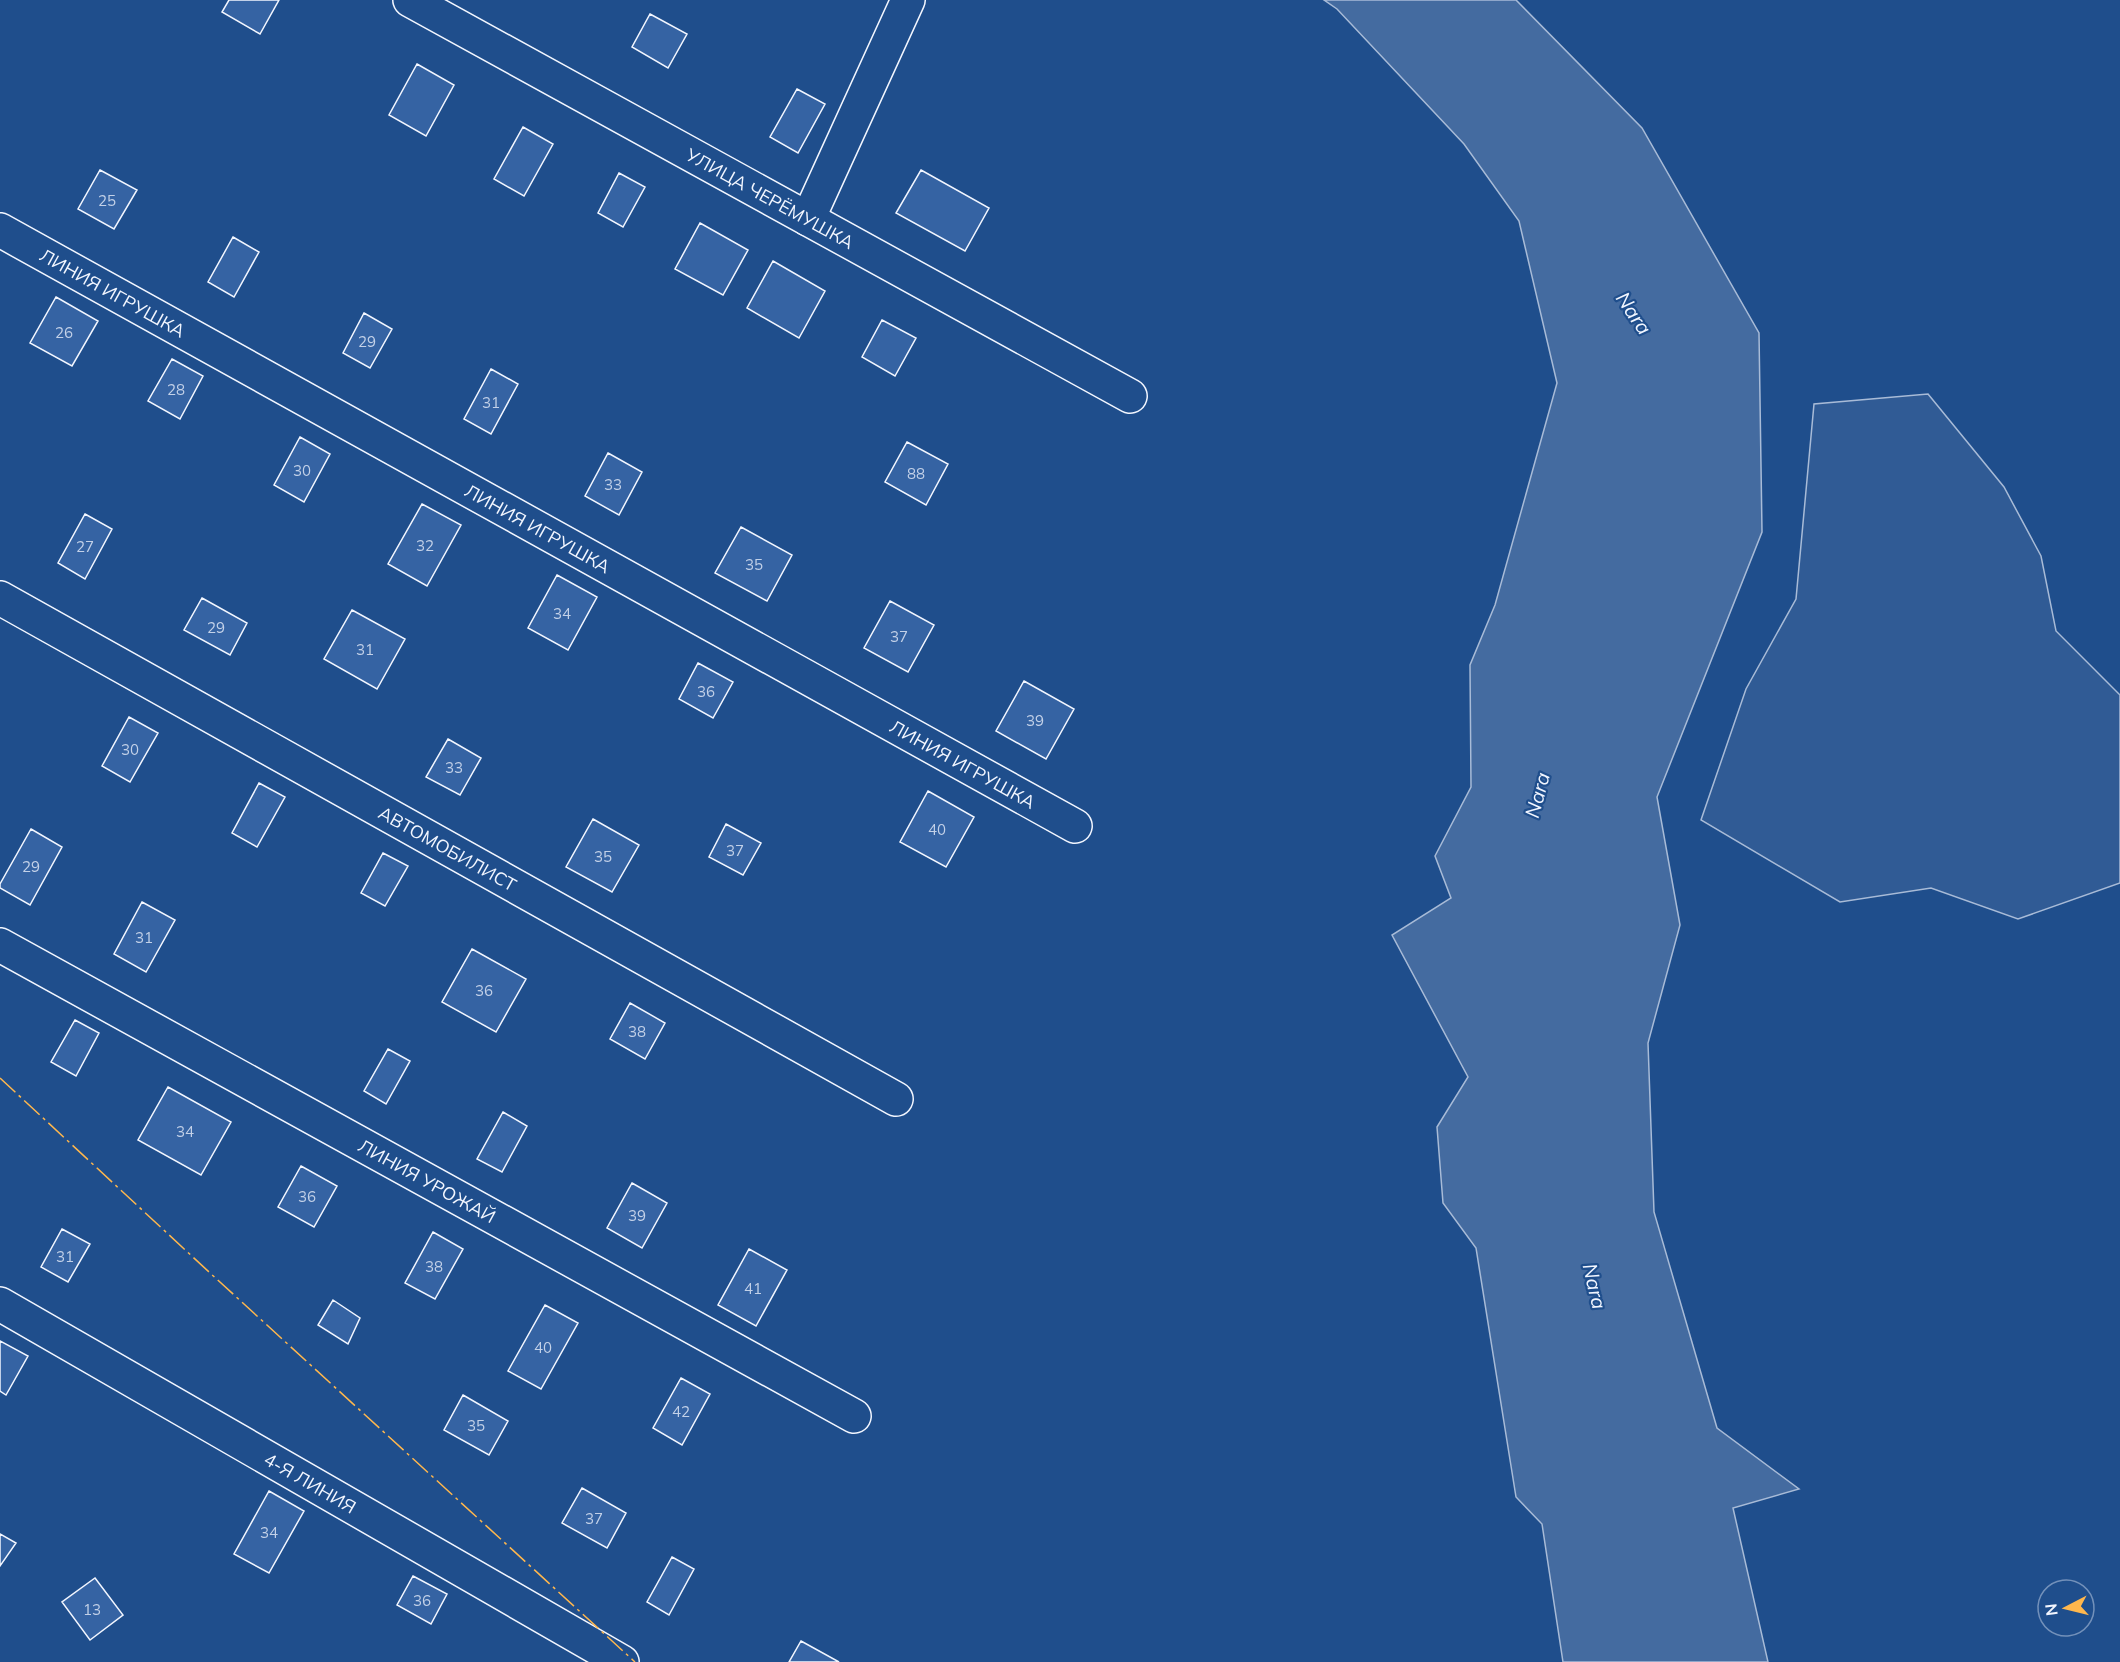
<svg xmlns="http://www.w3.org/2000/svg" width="2120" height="1662" font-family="Mulish,sans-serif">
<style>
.built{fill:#305b95;stroke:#a8bbd7;stroke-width:1.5}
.water{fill:#446ba0;stroke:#a8bbd7;stroke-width:1.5}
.building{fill:#3563a3;stroke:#f2f6ff;stroke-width:1.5}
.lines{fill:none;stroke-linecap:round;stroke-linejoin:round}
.minor-casing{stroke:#f2f6ff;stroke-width:36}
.minor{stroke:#1f4e8c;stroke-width:33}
.power{stroke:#ffb74d;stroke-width:1.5;stroke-dasharray:21 4.5 3 4.5;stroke-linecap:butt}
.labels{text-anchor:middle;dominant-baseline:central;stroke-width:4.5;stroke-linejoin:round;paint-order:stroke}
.number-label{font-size:15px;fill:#c3d1e8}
.street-label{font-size:18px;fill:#f2f6ff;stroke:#1f4e8c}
.water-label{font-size:20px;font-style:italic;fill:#f2f6ff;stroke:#1f4e8c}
</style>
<rect width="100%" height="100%" fill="#1f4e8c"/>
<path class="built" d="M1928 394 2004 487 2041 556 2056 631 2120 695V883L2018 919 1931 888 1840 902 1701 820 1746 689 1796 599 1814 404Z"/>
<path class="water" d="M1324 0H1516L1642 128 1759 333 1762 532 1657 797 1680 925 1648 1043 1654 1212 1717 1428 1799 1489 1733 1508 1768 1662H1563L1542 1524 1516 1497 1476 1248 1443 1203 1437 1127 1468 1077 1392 935 1451 898 1435 856 1471 787 1470 665 1495 605 1557 383 1519 221 1464 144 1337 9Z"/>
<path class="building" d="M229 0H279L260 34 222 12Z
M650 14 687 34 668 68 632 47Z
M417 64 454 85 426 136 389 115Z
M797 89 825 104 798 153 770 137Z
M523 127 553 144 524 196 494 179Z
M100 170 137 190 114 229 78 209Z
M921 170 989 208 965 251 896 213Z
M619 173 645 187 623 227 598 213Z
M700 223 748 250 723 295 675 269Z
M233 237 259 252 234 297 208 282Z
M773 261 825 291 799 338 747 308Z
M56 297 98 321 72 366 30 343Z
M364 313 392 329 370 368 343 353Z
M882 320 916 338 895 376 862 357Z
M172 359 203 376 180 419 148 401Z
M491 369 518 384 491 434 464 419Z
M300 437 330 454 304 502 274 485Z
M907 442 948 464 926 505 885 482Z
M608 453 642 472 619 515 585 496Z
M422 504 461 525 427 586 388 564Z
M85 514 112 529 85 579 58 563Z
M741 527 792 555 767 601 715 573Z
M557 575 597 597 568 650 528 628Z
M202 598 247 623 230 655 184 630Z
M890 601 934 625 908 672 864 648Z
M352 610 405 639 377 689 324 659Z
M698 663 733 682 713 718 679 699Z
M1024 681 1074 709 1046 759 996 731Z
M129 717 158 733 130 782 102 766Z
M448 739 481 758 460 795 426 777Z
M259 783 285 797 257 847 232 833Z
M928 791 974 817 946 867 900 842Z
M593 819 639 845 612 892 566 867Z
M726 824 761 843 743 875 709 857Z
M31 829 62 847 30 905 0 888V884Z
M383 853 408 866 385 906 361 893Z
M142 902 175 920 146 972 114 954Z
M472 949 526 979 496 1032 442 1002Z
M630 1003 665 1023 645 1059 610 1039Z
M75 1020 99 1033 76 1076 51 1062Z
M388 1049 410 1061 386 1104 364 1091Z
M168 1087 231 1122 201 1175 138 1140Z
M503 1112 527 1126 502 1172 477 1159Z
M301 1166 337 1186 314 1227 278 1207Z
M632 1183 667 1203 642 1248 607 1228Z
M62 1229 90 1244 68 1282 41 1267Z
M433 1232 463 1249 435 1299 405 1283Z
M749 1249 787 1270 756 1326 718 1305Z
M333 1300 360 1318 348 1344 318 1325Z
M545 1305 578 1323 541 1389 508 1371Z
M0 1341 28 1356 6 1395 0 1391Z
M681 1378 710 1394 682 1445 653 1428Z
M463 1395 508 1421 489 1455 444 1430Z
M582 1488 626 1513 607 1548 562 1523Z
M269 1491 304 1511 269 1573 234 1554Z
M0 1534 16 1543 0 1566Z
M672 1557 694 1569 669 1615 647 1602Z
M413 1576 447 1594 431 1624 397 1605Z
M95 1578 123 1615 90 1640 62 1602Z
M801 1641 839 1662H789Z"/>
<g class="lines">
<defs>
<g id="minor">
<path id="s1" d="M410 0 1130 396"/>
<path d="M808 219 908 0"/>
<path id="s2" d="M0 230 1075 826"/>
<path id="s3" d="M0 598 896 1099"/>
<path id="s4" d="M0 945 854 1416"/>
<path id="s5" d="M0 1304 622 1662"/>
</g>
</defs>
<use href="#minor" class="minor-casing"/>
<use href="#minor" class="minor"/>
<path class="power" d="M0 1078 209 1272 635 1662"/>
</g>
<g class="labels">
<g class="number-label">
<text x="107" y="200">25</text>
<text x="64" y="332">26</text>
<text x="367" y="341">29</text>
<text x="176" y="389">28</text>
<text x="491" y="402">31</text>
<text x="302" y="470">30</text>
<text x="916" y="473">88</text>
<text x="613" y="484">33</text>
<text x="425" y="545">32</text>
<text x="85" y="546">27</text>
<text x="754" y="564">35</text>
<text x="562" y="613">34</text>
<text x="216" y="627">29</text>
<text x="899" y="636">37</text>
<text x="365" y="649">31</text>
<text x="706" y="691">36</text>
<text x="1035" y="720">39</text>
<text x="130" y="749">30</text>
<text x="454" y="767">33</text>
<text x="937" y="829">40</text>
<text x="735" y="850">37</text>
<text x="603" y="856">35</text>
<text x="31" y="866">29</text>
<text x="144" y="937">31</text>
<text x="484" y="990">36</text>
<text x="637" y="1031">38</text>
<text x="185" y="1131">34</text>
<text x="307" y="1196">36</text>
<text x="637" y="1215">39</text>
<text x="65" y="1256">31</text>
<text x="434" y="1266">38</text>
<text x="753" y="1288">41</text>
<text x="543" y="1347">40</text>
<text x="681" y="1411">42</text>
<text x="476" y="1425">35</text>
<text x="594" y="1518">37</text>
<text x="269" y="1532">34</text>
<text x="422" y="1600">36</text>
<text x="92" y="1609">13</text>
</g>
<g class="street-label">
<text stroke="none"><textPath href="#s1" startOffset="411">УЛИЦА ЧЕРЁМУШКА</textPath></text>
<text stroke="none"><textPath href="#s2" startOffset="129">ЛИНИЯ ИГРУШКА</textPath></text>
<text stroke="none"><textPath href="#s2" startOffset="615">ЛИНИЯ ИГРУШКА</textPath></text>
<text stroke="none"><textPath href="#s2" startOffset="1101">ЛИНИЯ ИГРУШКА</textPath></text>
<text stroke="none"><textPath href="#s3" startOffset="513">АВТОМОБИЛИСТ</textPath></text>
<text stroke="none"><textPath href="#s4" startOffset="488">ЛИНИЯ УРОЖАЙ</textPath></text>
<text stroke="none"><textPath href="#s5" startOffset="358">4-Я ЛИНИЯ</textPath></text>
</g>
<g class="water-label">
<text transform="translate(1634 313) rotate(56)">Nara</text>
<text transform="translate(1537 795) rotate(-75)">Nara</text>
<text transform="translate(1595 1286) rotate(77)">Nara</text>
</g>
</g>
<g transform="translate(2066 1608) rotate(263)"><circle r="28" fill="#1f4e8c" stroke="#7391ba" stroke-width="1.5"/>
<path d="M0-4.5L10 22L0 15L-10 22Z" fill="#ffb74d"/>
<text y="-9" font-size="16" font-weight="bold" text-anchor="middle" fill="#f2f6ff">N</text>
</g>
</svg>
